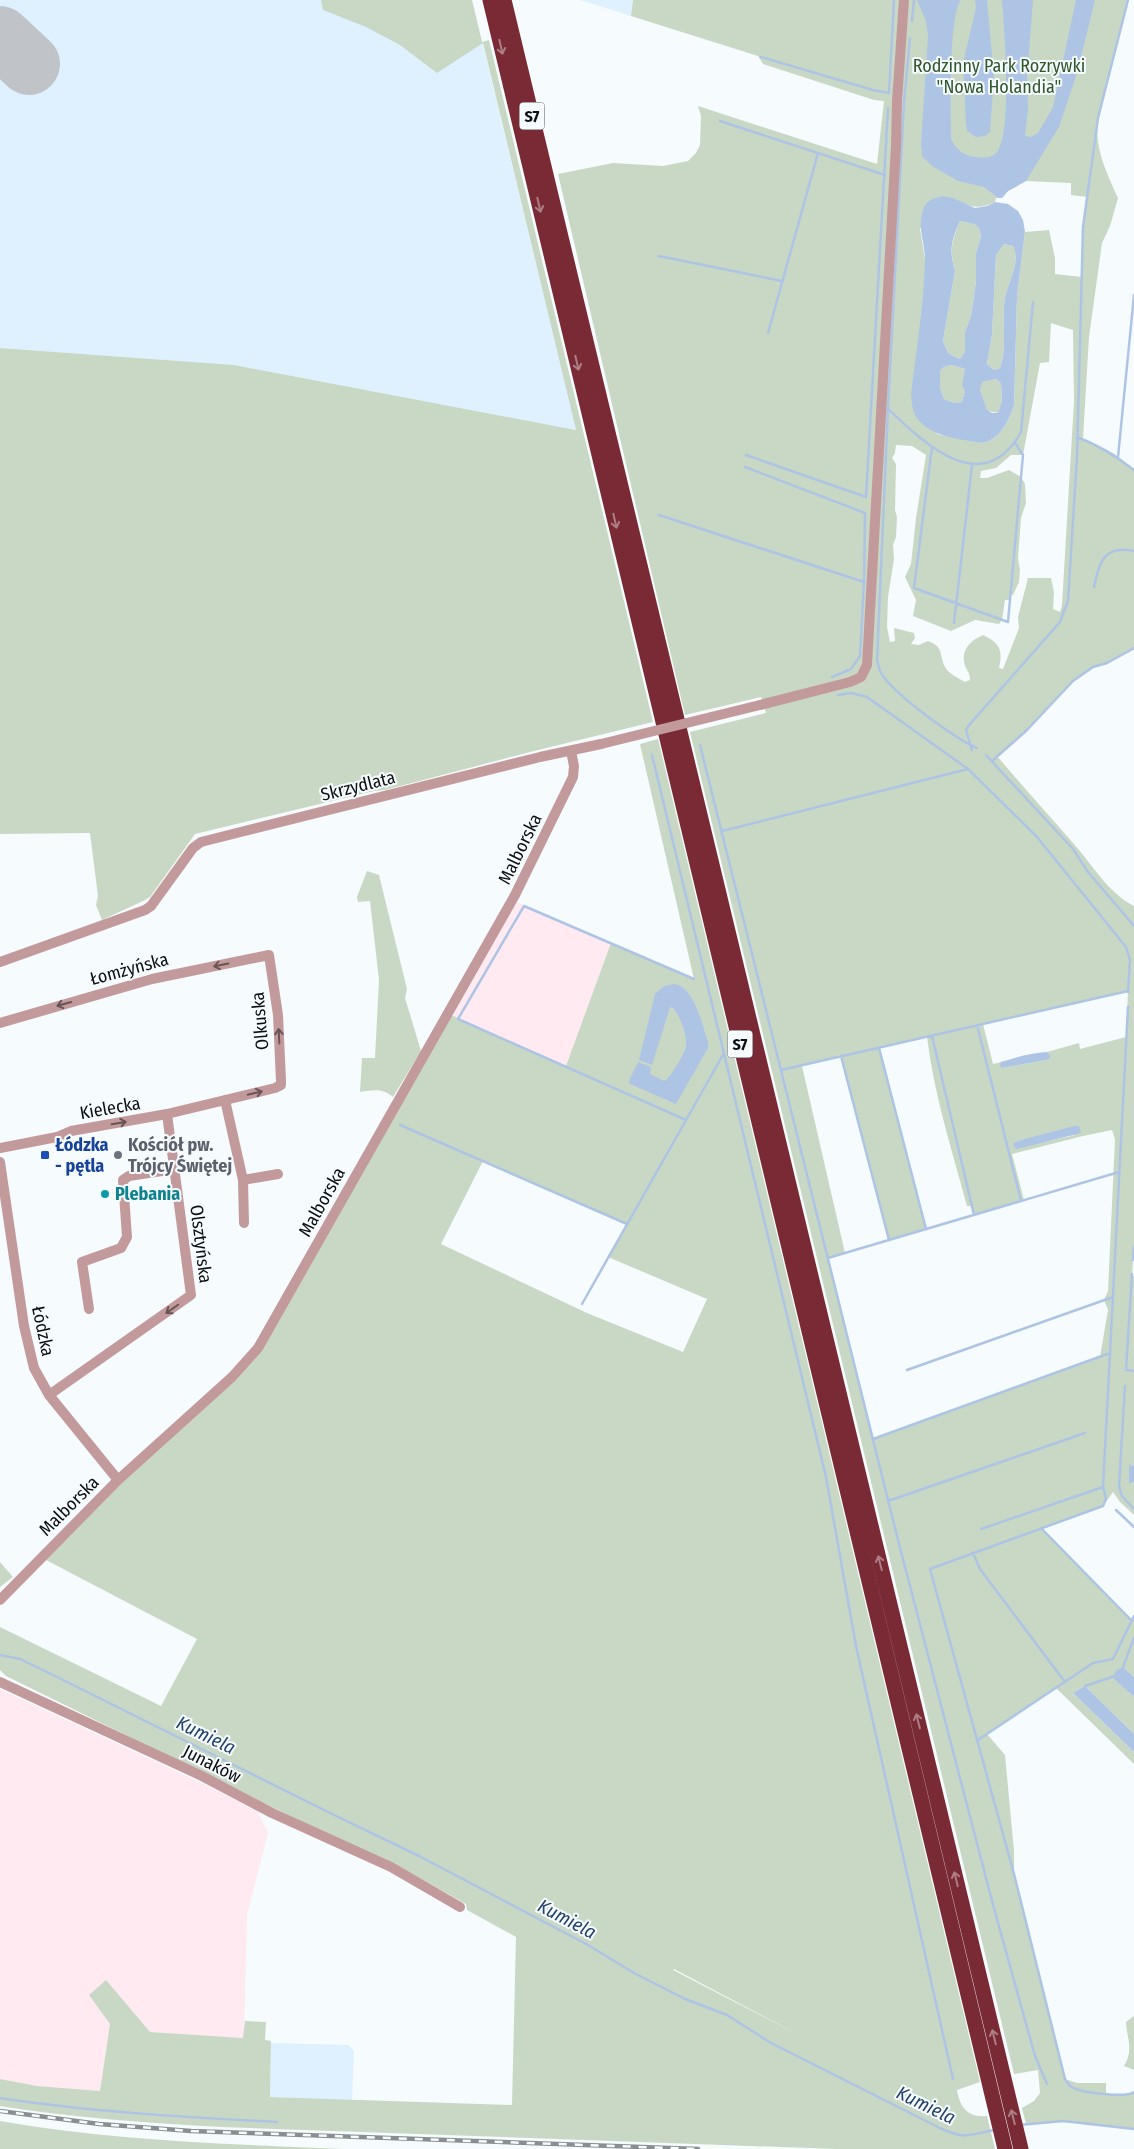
<svg xmlns="http://www.w3.org/2000/svg" width="1134" height="2149" font-family="'Fira Sans Condensed',sans-serif">
<style>
.built{fill:#dff1ff}
.industrial{fill:#feeaf0}
.green{fill:#c8d8c5;fill-rule:evenodd}
.water{fill:#aec4e4;fill-rule:evenodd}
.lines{fill:none;stroke-linecap:round;stroke-linejoin:round}
.stream{stroke:#aec4e4;stroke-width:2.5}
.runway{stroke:#c0c4c8;stroke-width:62}
.minor{stroke:#c39a9b;stroke-width:10}
.highway{stroke:#7a2a34;stroke-width:15}
.rail-casing{stroke:#898e91;stroke-width:4.5}
.rail{stroke:#f6fbfe;stroke-width:2.5;stroke-dasharray:8;stroke-linecap:butt}
.minor-bridge{stroke:#c39a9b;stroke-width:10}
.oneway{stroke:#ac7e85}
.oneway2{stroke:#685456}
.transit-dot{fill:#1a4fb4;stroke:#f6fbfe;stroke-width:2}
.worship-dot{fill:#6b7280;stroke:#f6fbfe;stroke-width:2}
.culture-dot{fill:#0f9aa8;stroke:#f6fbfe;stroke-width:2}
.labels{text-anchor:middle;dominant-baseline:central;stroke-width:4;stroke-linejoin:round;paint-order:stroke}
.shield{fill:#f6fbfe;stroke:#525659;stroke-width:1}
.shield-label{font-size:16px;font-weight:bold;fill:#0c0f12}
.park-label{font-size:18px;fill:#31562b;stroke:#f6fbfe}
.street-label{font-size:18px;fill:#0c0f12;stroke:#f6fbfe}
.transit-label{font-size:18px;font-weight:bold;fill:#164399;stroke:#f6fbfe;text-anchor:start}
.worship-label{font-size:18px;font-weight:bold;fill:#5b616d;stroke:#f6fbfe;text-anchor:start}
.culture-label{font-size:18px;font-weight:bold;fill:#0d838f;stroke:#f6fbfe;text-anchor:start}
.water-label{font-size:19px;font-style:italic;fill:#24416b;stroke:#f6fbfe}
</style>
<rect width="100%" height="100%" fill="#f6fbfe"/>
<path class="built" d="M0 0H472L576 430 234 365 0 348Z
M580 0H633L631 16Z
M271 2043 349 2045 354 2051 352 2100 270 2097Z"/>
<path class="industrial" d="M517 902 611 943 566 1066 451 1015Z
M0 1689 208 1786 258 1812 268 1833 247 1915 244 2038 150 2032 106 1981 89 1995 110 2024 100 2091 37 2086 0 2079Z"/>
<path class="green" d="M321 0H472L482 42 489 40 653 722 534 751 385 790 374 791 195 834 150 897 143 901 102 920 96 905 98 896 90 833 0 834V348L234 365 576 430 483 43 437 73 400 45 366 27 323 10Z
M633 0H1128L1098 118C1094 147 1106 172 1118 198L1110 226 1102 243 1089 337 1083 439 1113 453 1134 470V648L1107 663 1093 667 1073 681 1027 730 997 756C1022 786 1048 814 1073 843 1093 865 1107 892 1134 906V1246L1132 1275 1134 1277V1515L1120 1502 1113 1492 1103 1506 1041 1528 1131 1620 1134 1616V1677L1123 1667 1113 1677 1134 1697V1734L1085 1686 1073 1693 1134 1752V1764L1056 1688 987 1734 1005 1755 1014 1851V1874L1065 2079 1077 2083H1106V2093L1122 2096 1134 2092V2129L1063 2121 1026 2124 1022 2108 1034 2101 1040 2093 1038 2070 1014 2074 690 732 766 713 761 697 685 715 558 174 613 163 663 166 688 161 696 153 700 145 701 116 698 106 877 164 884 101 874 100 763 64 758 56 631 16ZM1026 181 1071 183V195L1087 197 1083 227 1082 277 1055 274V258L1049 230 1025 232 1017 297 1014 406C1008 422 1000 440 982 443L937 434 925 259 920 229 953 198C968 207 979 210 995 202L996 198H1002L1008 191ZM1051 323 1073 330 1074 401 1062 605 1060 612 1053 609 1054 592 1051 578H1028L1018 617 1019 628 1003 669 999 668C1003 650 1000 643 983 635 969 641 959 652 966 668 968 672 970 674 970 680L965 682C958 678 949 674 945 667 939 654 944 647 928 641L919 645 911 644 915 638 914 633 894 628 895 641 890 642 887 627 888 597 894 559 893 545 896 537 897 517 895 510 896 464 892 458 895 453 896 445 912 446 926 455 916 518 911 564 905 577 916 600 913 616 951 631 975 620 999 624 1002 620 1005 600H1010V594L1013 595 1019 582 1020 570 1018 558 1021 518 1026 503 1025 484 1021 477 1009 470 987 478H980L981 471 996 468 1011 455H1023L1040 363 1049 362ZM1128 991 1126 1037 1080 1049 1079 1043 1047 1052 1050 1055 1046 1060 1002 1068 1001 1062 993 1064 983 1024ZM927 1037C934 1095 952 1150 967 1206H972L974 1215 1024 1200 1012 1154 1083 1136 1112 1130 1115 1139 1108 1291 1104 1300 1108 1310 1100 1357 873 1439 828 1258 845 1253 802 1066 841 1057 889 1240 926 1229 880 1048ZM1076 1135 1048 1141 1013 1143 1021 1140Z
M960 221 974 224 979 228 981 237 976 253V281L971 316 965 332V352L960 359 948 353 943 341 955 271C949 249 952 241 960 221Z
M1004 244 1013 246C1021 263 1008 282 1005 298 1001 321 1008 346 1000 368L994 370 987 364 992 335 996 255Z
M952 365 965 369V391L962 402 954 403 944 399 940 388V371L944 367Z
M996 379 1001 384 1002 400 998 413 987 411 980 390 981 382Z
M658 739 980 2082 957 2090C960 2107 967 2118 987 2116L995 2149H837L222 2127C148 2123 74 2118 0 2106V2079L37 2086 100 2091 110 2024 89 1995 106 1980 150 2032 243 2038 245 2021 266 2022 265 2040 271 2041 270 2097 512 2105 516 1937 467 1910 466 1904 391 1862 293 1819 286 1814 6 1676 0 1670V1627L161 1706 197 1639 46 1560 121 1483 234 1380 451 1015 566 1066 611 943 694 979 640 744ZM483 1161 627 1224 608 1257 707 1299 683 1352 587 1313 441 1244ZM673 1970 674 1969 801 2036Z
M367 871 379 875 407 989 405 998 421 1051 393 1097C383 1088 373 1090 360 1092L362 1058H375L379 980 370 901 358 902 357 897Z
M0 1562 13 1577 0 1587Z
M1134 2016V2070L1124 2066C1134 2049 1127 2040 1126 2022Z
M0 2121C114 2141 229 2144 344 2149H0Z"/>
<path class="water" d="M917 0H961C948 17 951 113 951 139 957 151 964 156 977 157 984 158 991 158 996 153 1013 136 1004 26 1002 0H1033L1027 79 1028 109 1025 136 1031 137 1038 133 1053 107 1076 0H1095L1077 73 1059 127 1026 181 1008 191 1002 198H998L984 187 958 181 932 166 922 156 921 144 928 35 926 21Z
M975 0H987L994 77 990 132 985 136 976 137 967 131 966 124 963 63 976 8Z
M943 196 953 198 975 208 987 206 995 202 1008 204 1018 211 1023 220 1025 232 1017 297 1014 406C1008 422 1000 440 982 443 959 439 928 437 915 415 912 410 912 401 911 395 916 351 924 305 925 260 925 243 917 227 923 210 926 200 934 198 943 196ZM960 221 974 224 979 228 981 237 976 253V281L971 316 965 332V352L960 359 948 353 943 341 955 271C949 250 951 241 960 221ZM1004 244 1013 246C1021 263 1008 282 1005 298 1001 321 1008 346 1000 368L994 370 987 364 992 335 996 255ZM952 365 965 369 962 385 965 391 962 402 954 403 944 399 940 388V371L944 367ZM996 379 1001 384 1002 400 998 413H992L987 410 980 390 982 382Z
M674 984C695 987 702 1025 708 1042V1048L676 1104 630 1084 629 1081 638 1062 651 1067 650 1074 664 1081 667 1079C672 1074 686 1052 686 1045 687 1034 680 1016 673 1008L670 1007 652 1065 639 1060 655 994 664 986Z
M1047 1052 1050 1055V1058L1046 1060 1002 1068 1000 1066 1001 1062C1016 1057 1031 1053 1047 1052Z
M1074 1126H1079L1081 1133 1017 1149 1014 1147 1013 1143 1021 1140Z
M1129 1465 1134 1466V1482L1129 1483Z
M1123 1667 1134 1677V1697L1112 1677 1117 1670Z
M1085 1686 1134 1734V1752L1073 1693Z"/>
<g class="lines">
<path class="stream" d="M912 21 914 0
M910 38 904 102 888 408 877 660C878 664 879 668 880 671 890 692 956 739 977 748
M761 57 873 90 889 93 894 0
M720 121 885 175
M659 256 782 281
M768 333 818 153
M888 409C925 444 983 500 1021 432L1033 302
M1077 437C1099 445 1116 456 1134 470
M932 447 914 588 1008 622 1023 455 1015 443
M746 455 866 497 888 108
M1118 457 1134 295
M745 467 865 513 864 582 860 656 851 669 832 677
M659 515 864 582
M1094 587C1099 562 1104 545 1134 551
M954 623 972 465
M838 695 851 693 867 697 968 769 1037 837 1126 947 1130 960 1128 992
M700 745 897 1536 992 1901 1035 2056 1047 2084
M972 750 966 730 970 724 1060 622 1068 601 1077 457 1083 227 1098 118 1128 0
M652 755 826 1477 856 1646 953 2079
M986 755 1073 849 1088 872 1134 926
M992 761 1027 730 1073 681 1093 667 1107 663 1134 648
M722 831 968 769
M1128 1007 1103 1487 1106 1499 1103 1506 930 1569 1014 1874 1065 2079C1067 2082 1068 2084 1070 2086 1079 2093 1125 2098 1134 2092
M977 1025 1021 1201
M932 1036 974 1215
M879 1048 926 1229
M841 1056 889 1240
M781 1070 1128 991
M686 1120 458 1019 524 906 694 979
M400 1125 627 1224
M828 1258 1119 1172
M1133 1260 1134 1246
M1132 1274 1126 1370 1134 1371
M582 1304 724 1053
M907 1370 1113 1297
M1125 1386 1119 1486 1122 1496 1134 1509
M873 1439 1110 1353
M888 1501 1085 1433
M1116 1510 1134 1527
M1041 1528 1132 1621
M981 1529 1103 1487
M973 1553 980 1569 1065 1682
M0 1655 20 1659 53 1675 328 1812 419 1856 588 1945 634 1973 685 1999 727 2015 771 2043 940 2128C966 2140 968 2135 994 2130
M1123 1667 1134 1638
M1085 1686 1112 1677
M978 1740 1093 1663 1113 1659 1134 1616
M0 2098C92 2112 184 2117 277 2122
M1019 2125 1063 2121 1134 2129"/>
<path class="runway" d="M0 37 29 64"/>
<path class="minor" d="M760 705 850 682 861 677 867 665 896 146 897 101 904 0
M0 962 145 910 151 906 193 848 201 842 540 757 601 744
M0 1023 152 979 269 955 278 1015 281 1081V1085L275 1088 167 1114 71 1131 57 1137 0 1148
M225 1100 243 1180 244 1223
M0 1162 24 1326 34 1368 49 1395 118 1480
M243 1180 278 1174
M89 1309 82 1262 121 1248 127 1237 123 1180 129 1176 175 1169
M49 1395 191 1295 167 1114
M0 1600 118 1480 232 1377 258 1348 515 895 573 777 574 766 571 751
M0 1682 202 1776 272 1813 391 1867 460 1907"/>
<path class="highway" d="M490 0 1005 2149
M504 0 1021 2149"/>
<defs>
<path id="rail" d="M0 2111 99 2124 191 2131 698 2149"/>
</defs>
<use href="#rail" class="rail-casing"/>
<use href="#rail" class="rail"/>
<path class="minor-bridge" d="M601 744 760 705"/>
</g>
<defs><path id="oneway-shaft" d="M-6 0H5M1.5-3L5.5 0L1.5 3" fill="none" stroke-width="1.6" stroke-linecap="round" stroke-linejoin="round" transform="scale(1.25)"/></defs>
<g class="oneway">
<use href="#oneway-shaft" transform="translate(501 47) rotate(77)"/>
<use href="#oneway-shaft" transform="translate(539 205) rotate(77)"/>
<use href="#oneway-shaft" transform="translate(577 363) rotate(77)"/>
<use href="#oneway-shaft" transform="translate(615 521) rotate(77)"/>
<use href="#oneway-shaft" transform="translate(880 1563) rotate(-104)"/>
<use href="#oneway-shaft" transform="translate(918 1721) rotate(-104)"/>
<use href="#oneway-shaft" transform="translate(956 1879) rotate(-104)"/>
<use href="#oneway-shaft" transform="translate(994 2037) rotate(-104)"/>
<use href="#oneway-shaft" transform="translate(1013 2117) rotate(-104)"/>
</g>
<g class="oneway2">
<use href="#oneway-shaft" transform="translate(221 965) rotate(169)"/>
<use href="#oneway-shaft" transform="translate(64 1004) rotate(164)"/>
<use href="#oneway-shaft" transform="translate(279 1036) rotate(-93)"/>
<use href="#oneway-shaft" transform="translate(255 1093) rotate(-14)"/>
<use href="#oneway-shaft" transform="translate(119 1123) rotate(-10)"/>
<use href="#oneway-shaft" transform="translate(172 1309) rotate(145)"/>
</g>
<rect class="transit-dot" x="40" y="1150" width="10" height="10" rx="2.5"/>
<circle class="worship-dot" cx="118" cy="1155" r="5"/>
<circle class="culture-dot" cx="105" cy="1194" r="5"/>
<g class="labels">
<g class="shield">
<rect x="519.5" y="102.5" width="25" height="27" rx="4"/>
<rect x="727.5" y="1030.5" width="25" height="27" rx="4"/>
</g>
<g class="shield-label">
<text x="532" y="116">S7</text>
<text x="740" y="1044">S7</text>
</g>
<g class="park-label">
<text x="999" y="66">Rodzinny Park Rozrywki<tspan x="999" dy="21">"Nowa Holandia"</tspan></text>
</g>
<g class="street-label">
<text transform="translate(358 786) rotate(-14)">Skrzydlata</text>
<text transform="translate(520 849) rotate(-64)">Malborska</text>
<text transform="translate(129 969) rotate(-15)">Łomżyńska</text>
<text transform="translate(260 1021) rotate(-95)">Olkuska</text>
<text transform="translate(110 1108) rotate(-10)">Kielecka</text>
<text transform="translate(322 1202) rotate(-61)">Malborska</text>
<text transform="translate(201 1244) rotate(83)">Olsztyńska</text>
<text transform="translate(43 1331) rotate(78)">Łódzka</text>
<text transform="translate(69 1506) rotate(-45)">Malborska</text>
<text transform="translate(212 1764) rotate(27)">Junaków</text>
</g>
<g class="transit-label">
<text x="55" y="1145">Łódzka<tspan x="55" dy="21">- pętla</tspan></text>
</g>
<g class="worship-label">
<text x="128" y="1145">Kościół pw.<tspan x="128" dy="21">Trójcy Świętej</tspan></text>
</g>
<g class="culture-label">
<text x="115" y="1194">Plebania</text>
</g>
<g class="water-label">
<text transform="translate(206 1735) rotate(26)">Kumiela</text>
<text transform="translate(567 1919) rotate(28)">Kumiela</text>
<text transform="translate(926 2105) rotate(26)">Kumiela</text>
</g>
</g>
</svg>
